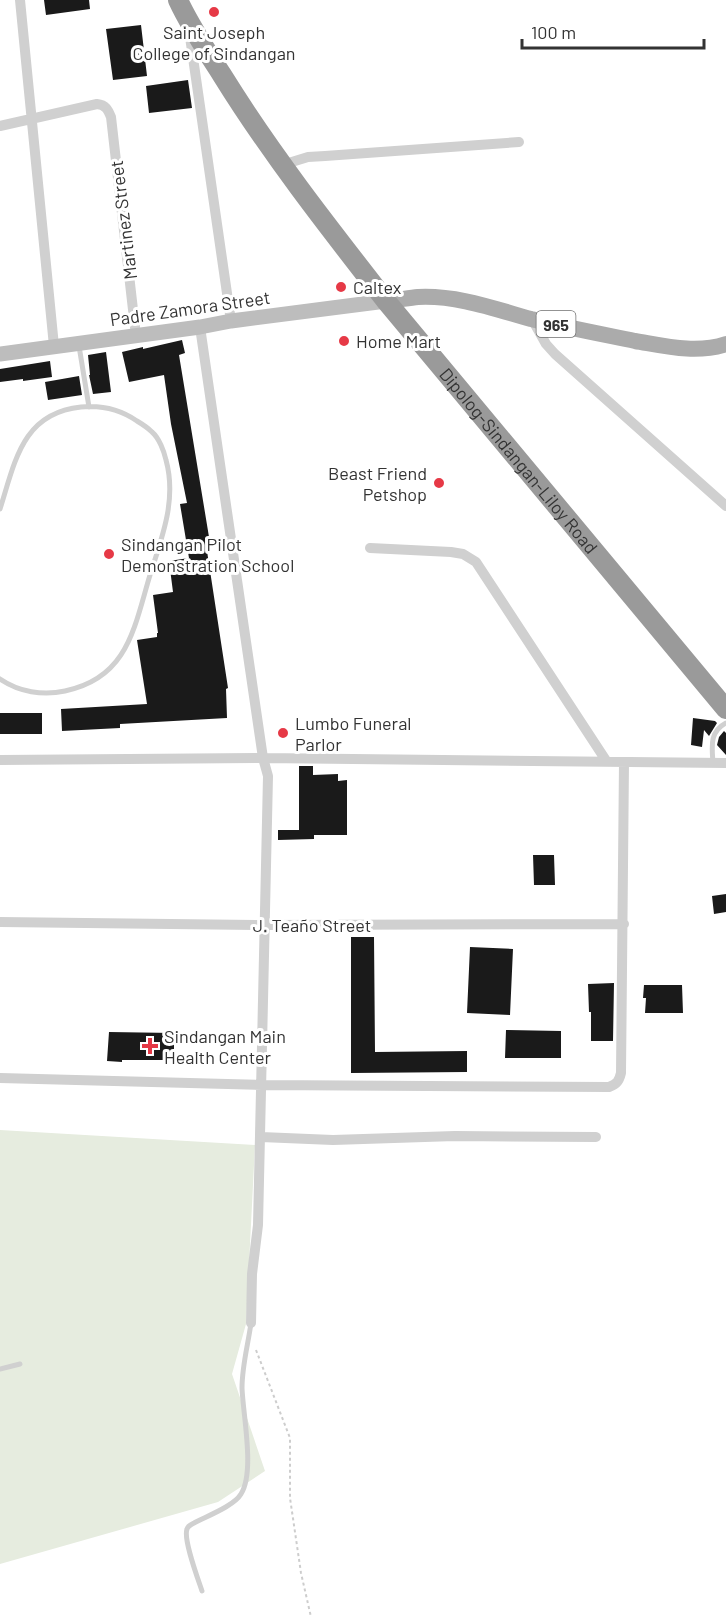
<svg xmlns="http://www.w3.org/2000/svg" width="726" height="1617" font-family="Barlow,sans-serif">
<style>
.green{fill:#e6ecdf}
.building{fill:#1a1a1a}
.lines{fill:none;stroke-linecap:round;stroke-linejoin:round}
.path{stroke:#cdcdcd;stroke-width:2;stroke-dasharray:3 3;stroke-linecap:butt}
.lane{stroke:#d0d0d0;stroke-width:5}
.street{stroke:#d0d0d0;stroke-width:10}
.secondary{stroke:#bdbdbd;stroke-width:15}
.primary{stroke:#ababab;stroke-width:16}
.highway{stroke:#9a9a9a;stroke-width:20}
.poi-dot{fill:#e63946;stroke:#fff;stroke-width:2}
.labels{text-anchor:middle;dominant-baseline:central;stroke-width:6;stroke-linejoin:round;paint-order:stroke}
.shield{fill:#fff;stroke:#707070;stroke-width:1.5}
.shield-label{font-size:16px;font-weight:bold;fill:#333}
.poi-label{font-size:18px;fill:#333;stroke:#fff;text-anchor:start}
.street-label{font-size:18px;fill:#333;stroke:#fff}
</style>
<rect width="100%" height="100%" fill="#fff"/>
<path class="green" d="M0 1130 255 1145 246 1324 232 1374 265 1471 218 1502 0 1564Z"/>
<path class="building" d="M44 0H89L90 9 46 15Z
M141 25 147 76 113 80 106 29Z
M188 80 192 108 149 113 146 86Z
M182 340 185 353 179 355 209 537 205 538 228 688 226 689 227 718 120 724V728L62 731 61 709 147 704 137 640 157 637V633H158L153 595 173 592 169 561 189 558 180 504 187 503 171 424 164 375 129 382 122 352 143 347V349Z
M106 352 111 392 93 394 89 375H90L88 355Z
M50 361 52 377 23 381V379L0 382V369Z
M79 376 82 395 48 400 45 382Z
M0 713H42V734H0Z
M693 718 715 721 717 723 709 736 704 730 702 747 691 745Z
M724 731 726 733V755L717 745 719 737Z
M299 766H313V775L338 774V781L347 780V835H314V839L278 840V830H299Z
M533 855H554L555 885H534Z
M726 894V912L714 914 712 896Z
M351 937H374L375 1052 467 1051V1072L351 1073Z
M470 947 513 949 510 1015 467 1013Z
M614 983 613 1041H591V1012H589L588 984Z
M644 985H682L683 1013H645L646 998H643Z
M506 1030 561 1031V1058H505Z
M109 1032 174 1033V1060H122V1062L107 1061Z"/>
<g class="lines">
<path class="path" d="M256 1350 290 1438V1498L301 1573 311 1617"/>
<path class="lane" d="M79 346 89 407
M0 509C15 462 22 413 81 407 101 405 121 410 137 421 142 424 148 428 152 432 159 438 164 451 166 460 177 500 162 537 150 575 134 628 128 678 65 691 43 696 19 692 0 679
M713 763C712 747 709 732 726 723
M0 1369 20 1364
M202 1591C198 1579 183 1539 187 1529 188 1526 190 1525 194 1523 207 1516 234 1506 241 1494 255 1472 243 1415 242 1388 242 1366 248 1345 251 1323"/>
<path class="street" d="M20 0 54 346
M189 30 231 321
M0 126 97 104C106 105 108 110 111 117L136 336
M282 165 308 157 325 156 519 142
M532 319 546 344 555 354 726 506
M200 327 263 758 268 776 258 1225 252 1274 251 1323
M370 548 451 552 463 554 476 562 607 762
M0 760 263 758 726 763
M0 922 265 925 624 924
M0 1078 262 1085 609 1087C617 1084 619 1081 621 1073L624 762
M261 1137 333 1140 455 1136 596 1137"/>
<path class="secondary" d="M0 354 200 327 231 321 386 301"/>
<path class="primary" d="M386 301C397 300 408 298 418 297 457 295 495 309 531 319 565 327 601 334 635 341 665 346 696 354 726 344"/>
<path class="highway" id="s1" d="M178 0C190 26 206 50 222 75 271 154 329 228 386 301L726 709"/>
</g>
<g class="poi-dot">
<circle cx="214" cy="12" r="6"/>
<circle cx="341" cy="287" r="6"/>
<circle cx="344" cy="341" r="6"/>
<circle cx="439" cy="483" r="6"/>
<circle cx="109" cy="554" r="6"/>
<circle cx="283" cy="733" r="6"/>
<path d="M147 1037h6v6h6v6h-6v6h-6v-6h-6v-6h6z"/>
</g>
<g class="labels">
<rect class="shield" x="536.5" y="311" width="39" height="26" rx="4.5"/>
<g class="shield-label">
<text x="556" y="324">965</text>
</g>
<g class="poi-label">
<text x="214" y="32" text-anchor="middle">Saint Joseph<tspan x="214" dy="21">College of Sindangan</tspan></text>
<text x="353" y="287">Caltex</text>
<text x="356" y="341">Home Mart</text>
<text x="427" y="473" text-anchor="end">Beast Friend<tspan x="427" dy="21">Petshop</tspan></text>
<text x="121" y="544">Sindangan Pilot<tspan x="121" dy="21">Demonstration School</tspan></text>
<text x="295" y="723">Lumbo Funeral<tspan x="295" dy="21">Parlor</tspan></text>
<text x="164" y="1036">Sindangan Main<tspan x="164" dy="21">Health Center</tspan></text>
</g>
<g class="street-label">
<text transform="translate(123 220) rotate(-97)">Martinez Street</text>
<text transform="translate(190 308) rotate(-8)">Padre Zamora Street</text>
<text stroke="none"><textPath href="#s1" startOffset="574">Dipolog-Sindangan-Liloy Road</textPath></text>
<text x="312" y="925">J. Teaño Street</text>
</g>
</g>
<path d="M522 39v9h182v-9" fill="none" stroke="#333333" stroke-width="3"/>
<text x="531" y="39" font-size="18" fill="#333333" stroke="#ffffff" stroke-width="4.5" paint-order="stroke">100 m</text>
</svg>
